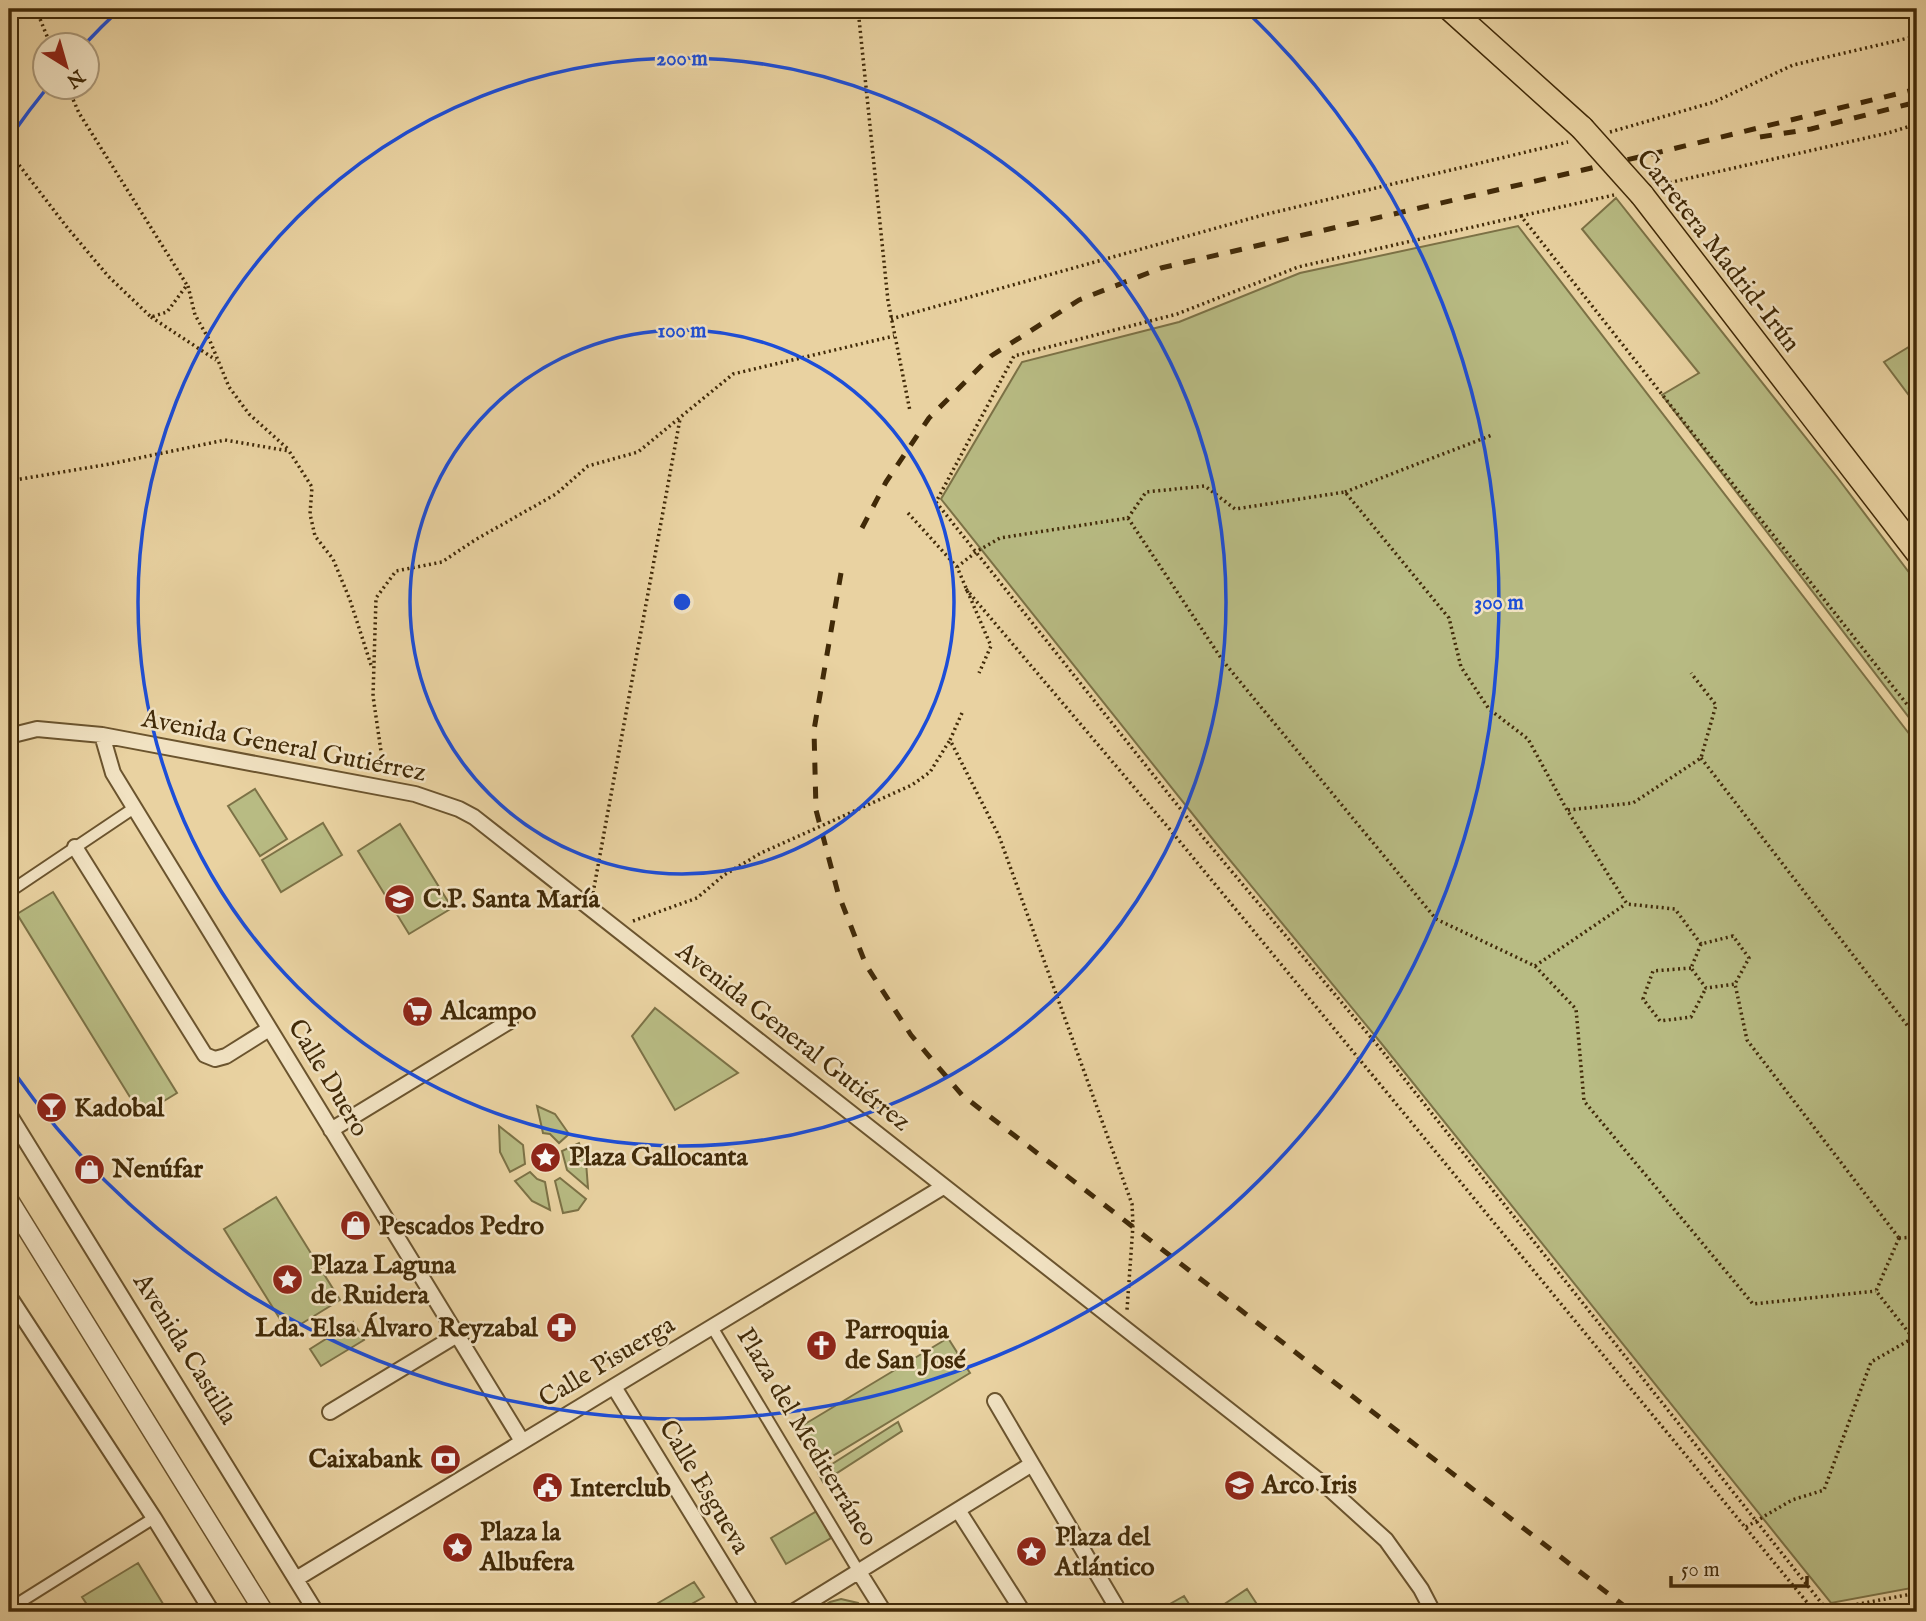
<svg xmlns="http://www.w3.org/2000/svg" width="1926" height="1621" font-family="'IM FELL English',serif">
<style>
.green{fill:#b8bb83;stroke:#7c7246;stroke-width:2}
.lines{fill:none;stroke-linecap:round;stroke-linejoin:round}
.pedestrian-casing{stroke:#6b542e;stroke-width:14}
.minor-casing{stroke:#6b542e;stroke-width:18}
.tertiary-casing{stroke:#6b542e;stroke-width:21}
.trunk-casing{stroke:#412a08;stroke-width:26}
.path{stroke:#412a08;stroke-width:3.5;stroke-dasharray:2 3.5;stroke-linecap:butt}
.pedestrian{stroke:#f1e2c2;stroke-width:10}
.minor{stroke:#f1e2c2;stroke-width:14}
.tertiary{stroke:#f1e2c2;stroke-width:18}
.trunk{stroke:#e9d2a1;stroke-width:23}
.rail{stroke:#412a08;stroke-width:5;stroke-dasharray:12 12;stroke-linecap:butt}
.trunk-bridge-casing{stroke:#412a08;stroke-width:26;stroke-linecap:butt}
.trunk-bridge{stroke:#e9d2a1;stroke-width:23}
.ring{fill:none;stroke:#1d4ed8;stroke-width:3.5}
.labels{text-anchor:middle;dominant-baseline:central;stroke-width:5;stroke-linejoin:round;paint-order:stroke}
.street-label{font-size:26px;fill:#412a08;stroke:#f1e2c2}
.poi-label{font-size:26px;font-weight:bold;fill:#412a08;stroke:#f1e2c2;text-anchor:start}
.centre{fill:#1d4ed8;stroke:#f1e2c2;stroke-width:3.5}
.ring-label{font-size:21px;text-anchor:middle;font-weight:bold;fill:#1d4ed8;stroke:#f1e2c2;stroke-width:5;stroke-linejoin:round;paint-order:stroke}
</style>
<rect width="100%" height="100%" fill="#e9d2a1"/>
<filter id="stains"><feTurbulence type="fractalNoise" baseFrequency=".00286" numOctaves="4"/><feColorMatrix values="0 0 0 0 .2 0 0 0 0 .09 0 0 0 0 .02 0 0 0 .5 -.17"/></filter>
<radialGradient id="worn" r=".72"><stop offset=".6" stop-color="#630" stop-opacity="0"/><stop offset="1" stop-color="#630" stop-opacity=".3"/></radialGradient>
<path class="green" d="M1616 198 1837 477 1917 583V728L1662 395 1699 373 1582 229Z
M1518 226 1917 744V1587L1831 1603 1381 1043 1215 842 941 499 1022 362 1179 322 1300 273Z
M1917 342V406L1884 362Z
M255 789 287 839 260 856 228 806Z
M323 823 342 855 281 892 262 860Z
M400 824 452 908 409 934 358 851Z
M53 892 177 1093 141 1115 17 914Z
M655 1008 738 1073 675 1110 632 1036Z
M537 1106 555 1114 569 1134 559 1143 550 1134 543 1133Z
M499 1126 523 1145 525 1164 510 1172 500 1152Z
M579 1143 586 1162 588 1188 567 1170 562 1151Z
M530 1172 537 1179 545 1182 550 1210 532 1201 515 1181Z
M560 1178 586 1199 578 1210 563 1213 555 1181Z
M276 1197 340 1300 288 1332 224 1229Z
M353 1322 364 1340 321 1366 310 1349Z
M948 1338 970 1373 821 1463 800 1427Z
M898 1422 902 1431 823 1482 818 1473Z
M817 1511 831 1538 786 1564 771 1538Z
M138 1563 168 1612H92L82 1597Z
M694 1582 704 1597 677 1612H643Z
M1247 1589 1262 1612H1228L1223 1605Z
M1184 1596 1194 1612H1163L1161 1609Z
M841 1599 858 1603 864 1612H815L830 1602Z"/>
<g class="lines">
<defs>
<path id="pedestrian" d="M9 892 134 808
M712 1327 859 1572
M9 1609 154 1518"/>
<path id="minor" d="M102 735 113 773 522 1441
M9 736 37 729 102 735 415 794 459 809 474 817 1332 1491 1386 1540 1421 1589 1433 1612
M75 847 205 1055 215 1059 226 1056 269 1029
M9 1114 316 1612
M331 1130 510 1021
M9 1296 154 1518 212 1612
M614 1387 752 1612
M995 1401 1032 1464
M330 1412 457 1335
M958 1510 1023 1612
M859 1572 884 1612
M296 1579 943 1187
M793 1612 1032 1464 1116 1606 1106 1612
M1912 1612H1917"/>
<path id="tertiary" d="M9 1200 264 1612"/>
<path id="trunk" d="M1450 9 1582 128
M1642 195 1917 552"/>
</defs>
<use href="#pedestrian" class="pedestrian-casing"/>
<use href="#minor" class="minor-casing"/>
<use href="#tertiary" class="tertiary-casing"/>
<use href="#trunk" class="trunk-casing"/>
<path class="path" d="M36 9 51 46
M858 9 888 301 910 411
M1610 132 1714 102 1793 65 1917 36
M9 152 66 226 108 276 151 317 167 312 187 285 79 113 68 88
M1659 185 1888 133 1917 124
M1521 216 1614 195
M188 286 195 315 210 341 229 387 249 414 288 449
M151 317 216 360
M891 319 1263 215 1568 142
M9 481 110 464 225 440 289 451 312 487 310 514 315 536 333 559 350 600 372 668
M1345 492 1492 435
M908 513 957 567 991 646 979 673
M1128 518 1223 661 1436 919 1535 966 1576 1009 1584 1101 1753 1304 1876 1291
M957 567 976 552 1000 538 1128 518 1146 492 1205 486 1235 509 1345 492 1449 618 1461 667 1489 709 1528 739 1567 810 1627 904 1675 909 1701 944 1733 936 1749 958 1735 984 1747 1040 1899 1238
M966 589 1172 832 1815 1612
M962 713 950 740 999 836 1132 1204 1133 1225 1127 1310
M1917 717 1521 216 1298 267 1177 314 1014 356 936 502 1202 836 1379 1047 1827 1610 1917 1593
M1701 758 1917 1038
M384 772 373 696 376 598 396 571 442 562 475 540 556 494 588 466 638 452 733 374 894 336
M1568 810 1633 803 1701 758 1716 705 1691 673
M593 893 680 419
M633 921 697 898 724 875 761 853 912 785 930 772 950 740
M1701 944 1691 968 1706 988 1735 984
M1535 966 1626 904
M1691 968 1653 971 1643 999 1660 1021 1691 1017 1706 988
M9 1175 14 1183
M1899 1238 1876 1291 1913 1338 1917 1337
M1899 1238 1917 1237
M1746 1527 1792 1500 1824 1490 1871 1362 1913 1338"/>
<use href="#pedestrian" class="pedestrian"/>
<use href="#minor" class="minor"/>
<use href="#tertiary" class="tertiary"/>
<use href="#trunk" class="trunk"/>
<path class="rail" d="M1760 137 1811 129 1917 102
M862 528 886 482 929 418 991 356 1079 300 1161 268 1652 154 1917 89
M841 573 814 730 816 810 838 893 866 965 911 1035 962 1095 1632 1612"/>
<defs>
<path id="trunk-bridge" d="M1582 128 1642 195"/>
</defs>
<use href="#trunk-bridge" class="trunk-bridge-casing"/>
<use href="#trunk-bridge" class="trunk-bridge"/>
</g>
<g class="ring">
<circle cx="682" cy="602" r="272"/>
<circle cx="682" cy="602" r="544"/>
<path d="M13 133A817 817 0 0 1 47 88M84 45A817 817 0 0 1 120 9M1244 9A817 817 0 1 1 13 1071"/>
</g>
<defs>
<symbol id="school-disc" viewBox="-11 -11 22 22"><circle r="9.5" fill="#8f2418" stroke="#f1e2c2"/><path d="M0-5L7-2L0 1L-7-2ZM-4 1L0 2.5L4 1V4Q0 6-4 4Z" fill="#fff"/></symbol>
<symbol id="supermarket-disc" viewBox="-11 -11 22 22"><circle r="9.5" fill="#8f2418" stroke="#f1e2c2"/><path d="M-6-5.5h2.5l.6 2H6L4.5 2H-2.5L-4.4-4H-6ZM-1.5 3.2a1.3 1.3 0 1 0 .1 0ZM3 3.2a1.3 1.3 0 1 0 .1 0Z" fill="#fff"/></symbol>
<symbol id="bar-disc" viewBox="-11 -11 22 22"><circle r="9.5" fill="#8f2418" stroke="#f1e2c2"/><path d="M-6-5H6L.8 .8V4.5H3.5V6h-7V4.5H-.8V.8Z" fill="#fff"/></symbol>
<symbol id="sight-disc" viewBox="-11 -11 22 22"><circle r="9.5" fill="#8f2418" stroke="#f1e2c2"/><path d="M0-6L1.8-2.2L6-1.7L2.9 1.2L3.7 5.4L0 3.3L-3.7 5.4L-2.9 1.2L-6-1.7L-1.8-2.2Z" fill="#fff"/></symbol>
<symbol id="shop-disc" viewBox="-11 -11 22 22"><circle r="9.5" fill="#8f2418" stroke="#f1e2c2"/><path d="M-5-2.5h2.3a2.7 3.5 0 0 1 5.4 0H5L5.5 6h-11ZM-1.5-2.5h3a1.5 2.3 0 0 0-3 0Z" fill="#fff"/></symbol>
<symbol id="pharmacy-disc" viewBox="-11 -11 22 22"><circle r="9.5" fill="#8f2418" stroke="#f1e2c2"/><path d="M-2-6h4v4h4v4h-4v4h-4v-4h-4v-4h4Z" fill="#fff"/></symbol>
<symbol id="church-disc" viewBox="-11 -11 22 22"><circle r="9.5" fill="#8f2418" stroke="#f1e2c2"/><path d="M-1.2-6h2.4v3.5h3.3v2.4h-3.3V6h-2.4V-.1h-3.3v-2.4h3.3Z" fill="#fff"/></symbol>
<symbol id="bank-disc" viewBox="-11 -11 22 22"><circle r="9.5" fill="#8f2418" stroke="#f1e2c2"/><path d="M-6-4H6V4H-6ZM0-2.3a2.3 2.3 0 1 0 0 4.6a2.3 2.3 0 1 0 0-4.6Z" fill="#fff"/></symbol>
<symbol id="civic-disc" viewBox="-11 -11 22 22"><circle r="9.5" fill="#8f2418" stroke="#f1e2c2"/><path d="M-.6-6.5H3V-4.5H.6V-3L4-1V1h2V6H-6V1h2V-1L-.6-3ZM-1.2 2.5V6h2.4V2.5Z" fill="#fff"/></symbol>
</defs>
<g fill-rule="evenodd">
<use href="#school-disc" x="382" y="882" width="35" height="35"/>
<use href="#supermarket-disc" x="400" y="994" width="35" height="35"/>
<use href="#bar-disc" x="34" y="1090" width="35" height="35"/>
<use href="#sight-disc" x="528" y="1140" width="35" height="35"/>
<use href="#shop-disc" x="72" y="1152" width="35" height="35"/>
<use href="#shop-disc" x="338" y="1208" width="35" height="35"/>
<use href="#sight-disc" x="270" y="1262" width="35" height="35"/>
<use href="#pharmacy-disc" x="544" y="1310" width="35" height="35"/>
<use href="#church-disc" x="804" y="1328" width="35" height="35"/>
<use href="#bank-disc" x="428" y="1442" width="35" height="35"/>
<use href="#school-disc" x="1222" y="1468" width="35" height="35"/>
<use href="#civic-disc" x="530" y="1470" width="35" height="35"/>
<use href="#sight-disc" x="440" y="1530" width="35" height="35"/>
<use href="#sight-disc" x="1014" y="1534" width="35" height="35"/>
</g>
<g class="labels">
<g class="street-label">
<text transform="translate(1718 251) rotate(52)">Carretera Madrid-Irún</text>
<text transform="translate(284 746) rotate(11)">Avenida General Gutiérrez</text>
<text transform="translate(793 1037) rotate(38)">Avenida General Gutiérrez</text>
<text transform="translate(328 1078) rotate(59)">Calle Duero</text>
<text transform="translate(185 1349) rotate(58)">Avenida Castilla</text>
<text transform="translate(607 1362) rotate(-31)">Calle Pisuerga</text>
<text transform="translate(807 1437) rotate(59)">Plaza del Mediterráneo</text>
<text transform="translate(704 1487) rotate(59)">Calle Esgueva</text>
</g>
<g class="poi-label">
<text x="423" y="899">C.P. Santa María</text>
<text x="441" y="1011">Alcampo</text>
<text x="74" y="1108">Kadobal</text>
<text x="569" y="1157">Plaza Gallocanta</text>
<text x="112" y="1169">Nenúfar</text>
<text x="379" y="1226">Pescados Pedro</text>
<text x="311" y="1265">Plaza Laguna<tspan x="311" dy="30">de Ruidera</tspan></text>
<text x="538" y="1328" text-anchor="end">Lda. Elsa Álvaro Reyzabal</text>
<text x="845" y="1330">Parroquia<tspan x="845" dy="30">de San José</tspan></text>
<text x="422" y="1459" text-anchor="end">Caixabank</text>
<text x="1262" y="1485">Arco Iris</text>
<text x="570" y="1488">Interclub</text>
<text x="480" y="1532">Plaza la<tspan x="480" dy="30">Albufera</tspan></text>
<text x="1055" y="1537">Plaza del<tspan x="1055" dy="30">Atlántico</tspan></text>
</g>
</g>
<circle cx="682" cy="602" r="10" class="centre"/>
<g class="ring-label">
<text x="682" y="65">200 m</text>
<text x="682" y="337">100 m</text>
<text x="1499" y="609">300 m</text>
</g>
<rect width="1926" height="1621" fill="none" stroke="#e9d2a1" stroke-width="35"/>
<rect x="10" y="10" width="1905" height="1600" fill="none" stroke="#412a08" stroke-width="3.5"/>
<rect x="18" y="18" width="1891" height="1586" fill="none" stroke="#412a08" stroke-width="2"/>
<g transform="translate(66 66) rotate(143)"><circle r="33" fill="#f1e2c2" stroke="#ab9878" stroke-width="2"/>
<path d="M0-5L12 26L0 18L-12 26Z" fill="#8f2418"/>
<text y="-10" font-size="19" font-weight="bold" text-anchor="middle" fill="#412a08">N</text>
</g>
<path d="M1671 1576v10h136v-10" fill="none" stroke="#412a08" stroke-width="3.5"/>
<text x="1681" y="1576" font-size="21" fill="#412a08" stroke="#f1e2c2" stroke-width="5" paint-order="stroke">50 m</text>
<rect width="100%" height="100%" filter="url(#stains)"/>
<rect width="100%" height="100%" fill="url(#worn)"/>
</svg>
